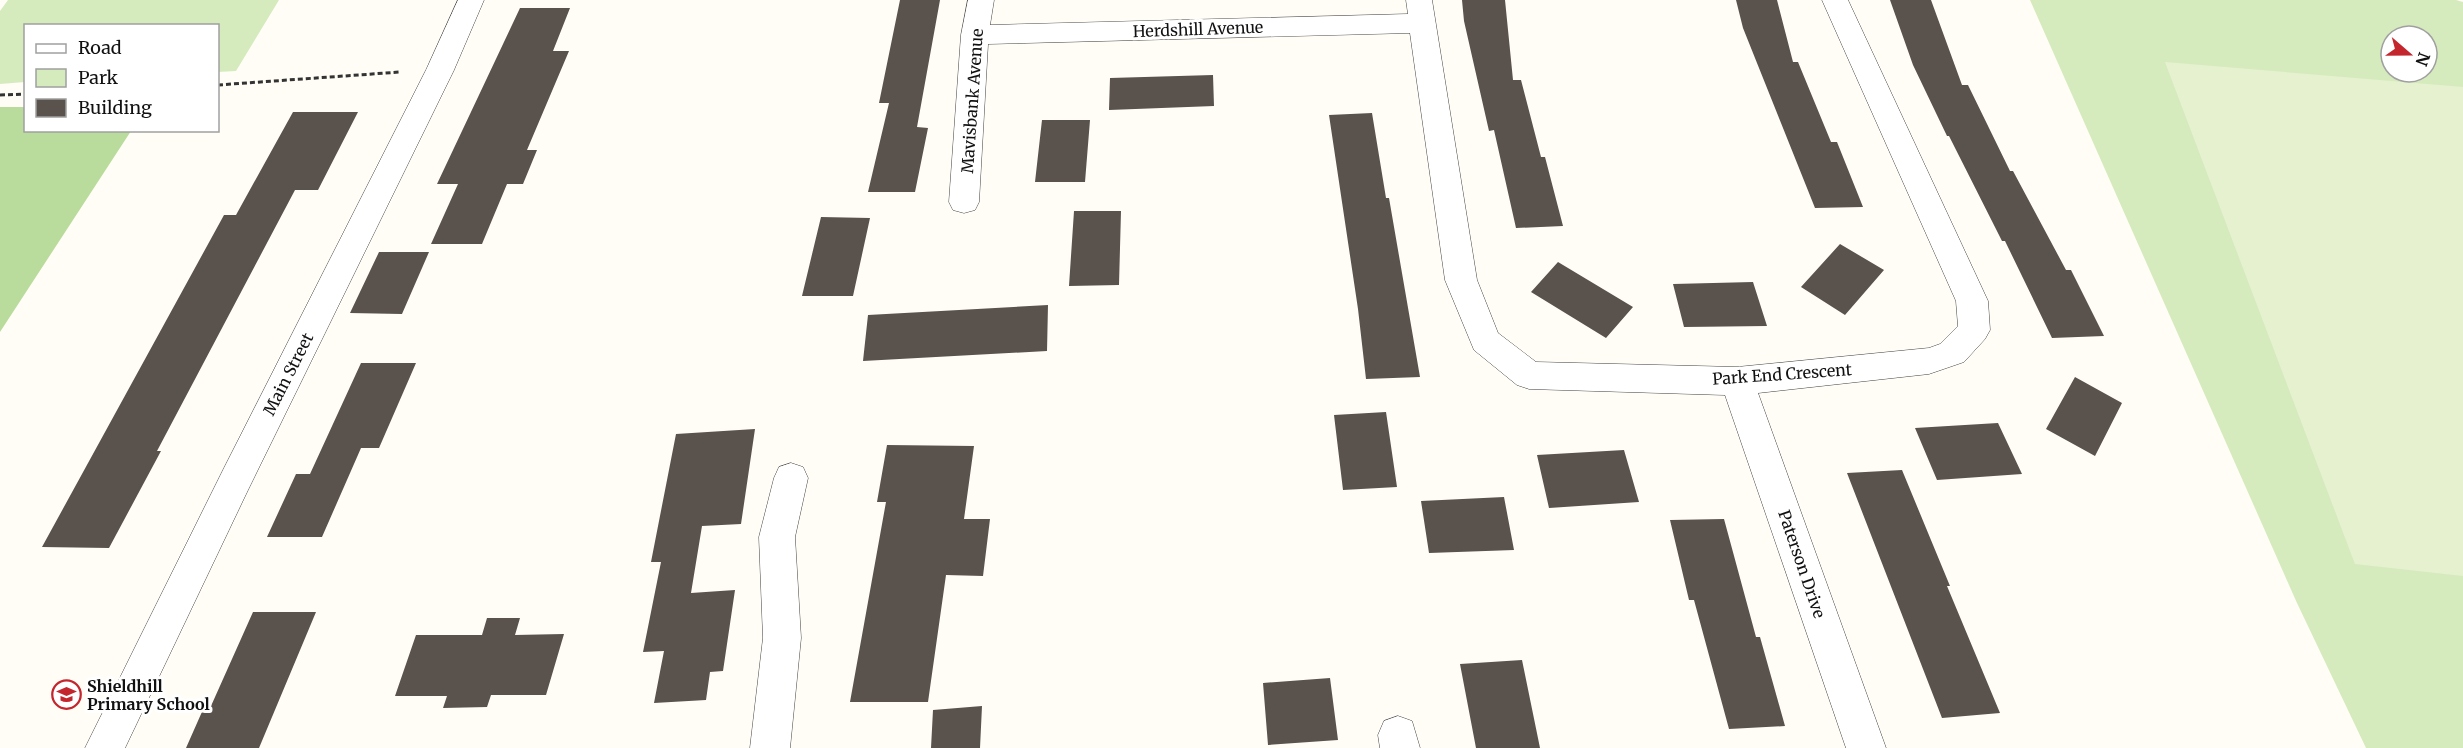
<svg xmlns="http://www.w3.org/2000/svg" width="2463" height="748" font-family="Merriweather,serif">
<style>
.green{fill:#d5ebbd;fill-rule:evenodd}
.forest{fill:#b9dc9c}
.pitch{fill:#e6f2cf}
.building{fill:#5a524d}
.lines{fill:none;stroke-linecap:round;stroke-linejoin:round}
.minor-casing{stroke:#444;stroke-width:1}
.path{stroke:#333;stroke-width:3;stroke-dasharray:5 3;stroke-linecap:butt}
.minor{fill:#fff;fill-rule:evenodd}
.labels{text-anchor:middle;dominant-baseline:central;stroke-width:6;stroke-linejoin:round;paint-order:stroke}
.street-label{font-size:16px;fill:#111;stroke:#fff}
.poi-label{font-size:16px;font-weight:bold;fill:#111;stroke:#fff;text-anchor:start}
</style>
<rect width="100%" height="100%" fill="#fffdf5"/>
<path class="green" d="M8 0H279L236 71 218 72V26H26L25 82 0 84V11Z
M2030 0H2456L2463 2V748H2366L2297 603ZM2391 36H2427V72H2391Z"/>
<path class="forest" d="M0 107H25L26 130 131 131 0 332Z"/>
<path class="pitch" d="M2165 62 2463 87V576L2355 564Z"/>
<path class="building" d="M900 0H940L917 127 928 128 915 192H868L889 103H879Z
M1462 0H1505L1513 80H1521L1541 157H1545L1563 226 1516 228 1494 130 1489 131 1464 21Z
M1736 0H1777L1793 62H1798L1831 142H1837L1863 207 1815 208 1743 28Z
M1890 0H1931L1962 85H1968L2010 171H2013L2066 270H2071L2104 336 2052 338 2005 241H2002L1949 136H1947L1913 65Z
M520 8H570L553 51H569L527 150H537L523 184H507L482 244H431L458 184H437Z
M1213 75 1214 106 1109 110 1110 78Z
M293 112H358L318 190H295L157 451H161L109 548 42 547 224 215H236Z
M1372 113 1386 198H1389L1420 377 1366 379 1358 309 1329 115Z
M1042 120H1090L1085 182H1035Z
M1074 211H1121L1119 285 1069 286Z
M821 217 870 218 853 296H802Z
M1840 244 1884 270 1845 315 1801 287Z
M379 252H429L402 314 350 313Z
M1558 262 1633 307 1606 338 1531 292Z
M1753 282 1767 326 1684 327 1673 284Z
M1048 305 1047 351 863 361 868 315Z
M361 363H416L379 448H361L322 537H267L296 474H310Z
M2075 377 2122 403 2095 456 2046 429Z
M1386 412 1397 487 1343 490 1334 415Z
M1998 423 2022 474 1937 480 1915 428Z
M755 429 741 524 702 526 691 593 735 590 723 671 710 672 706 700 654 703 664 651 643 652 661 562H651L676 434Z
M887 445 974 446 964 519H990L983 576 946 575 928 702H850L886 502H877Z
M1624 450 1639 502 1549 508 1537 455Z
M1902 470 1950 586H1947L2000 713 1942 718 1847 473Z
M1504 497 1514 550 1429 553 1421 501Z
M1724 519 1756 637H1760L1785 726 1729 729 1694 600H1689L1670 520Z
M253 612H316L259 748H186L205 705 211 706Z
M487 618H520L515 635 564 634 546 695H491L487 707 443 708 447 696H395L416 635H482Z
M1522 660 1540 748H1476L1460 664Z
M1330 678 1338 740 1268 745 1263 683Z
M982 706 980 748H931L933 710Z"/>
<g class="lines">
<defs>
<path id="minor" d="M458 0H484L454 70 248 490 125 748H85L224 468 426 70Z
M968 0H994L990 25 1408 14 1406 0H1432L1477 280 1498 333 1536 362 1737 367 1929 348 1940 344 1958 326 1956 301 1822 0H1848L1988 301 1990 330 1985 339 1964 362 1929 374 1758 393 1886 748H1846L1725 395 1529 389 1517 385 1474 350 1445 280 1410 33 988 44 979 202 975 210 964 213 953 210 949 202 961 35Z
M791 463 803 467 808 478 795 537 801 638 790 748H750L763 638 759 537 774 478 779 467Z
M1398 716 1412 721 1420 748H1380L1378 735 1384 721Z"/>
</defs>
<use href="#minor" class="minor-casing"/>
<path class="path" d="M218 85 400 72
M0 95 26 94"/>
<use href="#minor" class="minor"/>
</g>
<defs>
<symbol id="school-ring" viewBox="-11 -11 22 22"><circle r="9.5" fill="#fff" stroke="#c4262e" stroke-width="1.5"/><path d="M0-5L7-2L0 1L-7-2ZM-4 1L0 2.5L4 1V4Q0 6-4 4Z" fill="#c4262e"/></symbol>
</defs>
<g fill-rule="evenodd">
<use href="#school-ring" x="50" y="678" width="33" height="33"/>
</g>
<g class="labels">
<g class="street-label">
<text transform="translate(1198 29) rotate(-2)">Herdshill Avenue</text>
<text transform="translate(972 101) rotate(-86)">Mavisbank Avenue</text>
<text transform="translate(288 374) rotate(-63)">Main Street</text>
<text transform="translate(1782 374) rotate(-4)">Park End Crescent</text>
<text transform="translate(1802 564) rotate(71)">Paterson Drive</text>
</g>
<g class="poi-label">
<text x="87" y="686">Shieldhill<tspan x="87" dy="18">Primary School</tspan></text>
</g>
</g>
<rect x="24" y="24" width="195" height="108" fill="#ffffff" stroke="#a0a0a0" stroke-width="1.5"/>
<rect x="36" y="44" width="30" height="9" fill="#ffffff" stroke="#a0a0a0" stroke-width="1.5"/>
<text x="78" y="54" font-size="18" fill="#111111">Road</text>
<rect x="36" y="69" width="30" height="18" fill="#d5ebbd" stroke="#a0a0a0" stroke-width="1.5"/>
<text x="78" y="84" font-size="18" fill="#111111">Park</text>
<rect x="36" y="99" width="30" height="18" fill="#5a524d" stroke="#a0a0a0" stroke-width="1.5"/>
<text x="78" y="114" font-size="18" fill="#111111">Building</text>
<g transform="translate(2409 54) rotate(110)"><circle r="28" fill="#ffffff" stroke="#a0a0a0" stroke-width="1.5"/>
<path d="M0-4.5L10 22L0 15L-10 22Z" fill="#c4262e"/>
<text y="-9" font-size="16" font-weight="bold" text-anchor="middle" fill="#111111">N</text>
</g>
</svg>
